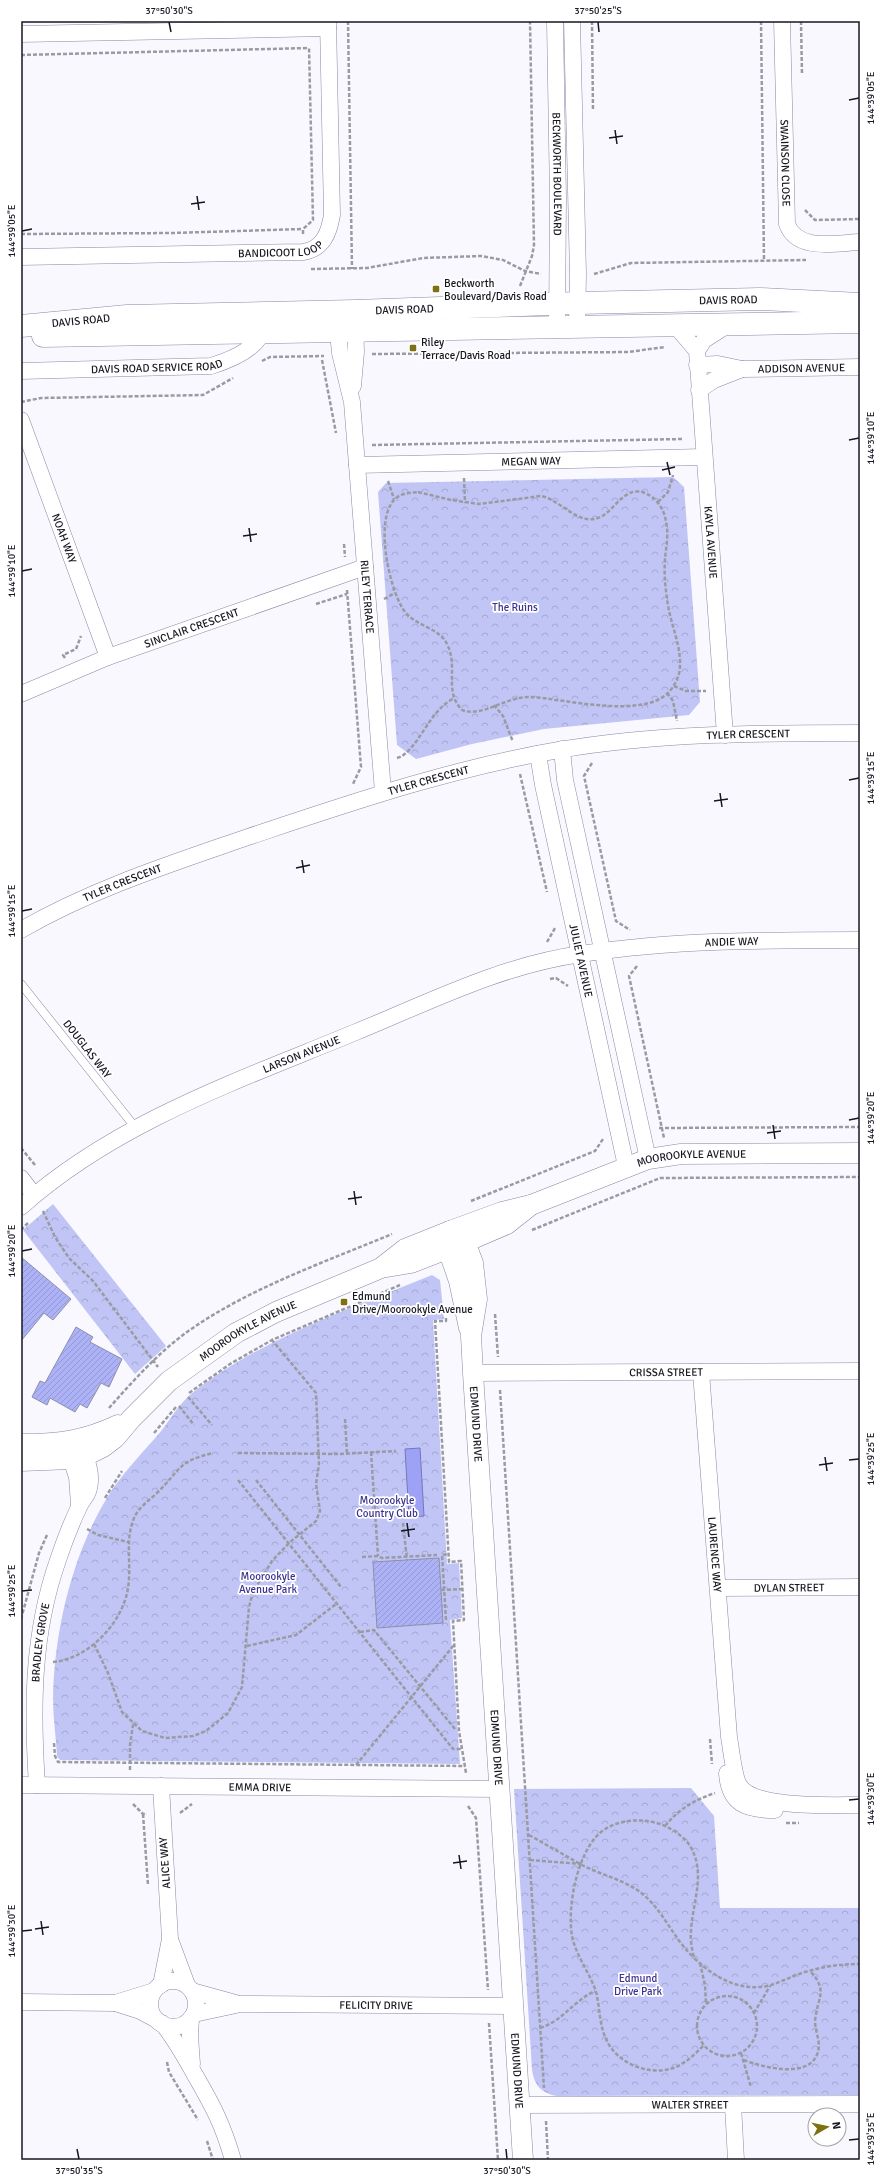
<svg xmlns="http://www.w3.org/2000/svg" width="881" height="2181" font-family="Signika,sans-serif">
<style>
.park{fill:url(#park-crowns)}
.water{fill:#9ea2f6;stroke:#7578b6}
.building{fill:url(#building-hatch);stroke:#8c8fa9}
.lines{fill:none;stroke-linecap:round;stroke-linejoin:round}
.service-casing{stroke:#878aa4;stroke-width:9}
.minor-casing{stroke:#878aa4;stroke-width:17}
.tertiary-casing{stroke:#878aa4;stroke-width:21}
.secondary-casing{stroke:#878aa4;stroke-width:23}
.path{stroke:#9a9ba2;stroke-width:2.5;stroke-dasharray:4 2;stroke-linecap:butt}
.service{stroke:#fff;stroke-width:8}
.minor{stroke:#fff;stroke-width:16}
.tertiary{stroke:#fff;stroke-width:20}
.secondary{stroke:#fff;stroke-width:22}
.ticks{fill:none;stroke:#161721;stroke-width:1.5}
.poi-dot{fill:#7e7111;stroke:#fff;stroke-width:1.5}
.labels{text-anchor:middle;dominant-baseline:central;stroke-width:3.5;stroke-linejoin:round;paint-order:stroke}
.street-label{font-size:11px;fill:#161721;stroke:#fff}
.poi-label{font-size:11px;fill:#161721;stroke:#fff;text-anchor:start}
.park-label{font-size:11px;fill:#3a3190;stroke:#fff}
.neatline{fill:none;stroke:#161721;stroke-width:1.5}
.ticks-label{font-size:10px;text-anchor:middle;fill:#161721}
</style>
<defs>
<pattern id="park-crowns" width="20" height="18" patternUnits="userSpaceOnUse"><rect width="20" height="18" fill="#c1c5f6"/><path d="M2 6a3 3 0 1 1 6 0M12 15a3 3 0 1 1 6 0" fill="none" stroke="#a5a8d3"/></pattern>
<pattern id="building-hatch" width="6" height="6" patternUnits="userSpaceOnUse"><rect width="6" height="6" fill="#adb2f6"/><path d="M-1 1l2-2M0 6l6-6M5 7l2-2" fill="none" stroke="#9498d3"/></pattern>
</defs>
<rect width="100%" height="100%" fill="#f8f8fe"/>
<path class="park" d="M673 477 684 487 700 702 689 715 544 729 472 744 416 759 397 745 378 492 386 483Z
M53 1204 166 1346 135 1374 23 1230Z
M432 1275 440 1280 444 1319 433 1320 447 1564 459 1563 462 1618 450 1620 460 1764 60 1760 57 1756C56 1737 53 1718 53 1699 54 1630 73 1551 110 1493 124 1472 141 1454 157 1436 169 1422 177 1406 191 1394 261 1338 350 1309 432 1275Z
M691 1788 714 1816 720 1908H860V2095L557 2096C541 2093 534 2085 532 2069L514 1789Z"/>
<path class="water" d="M420 1448 424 1516 409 1517 405 1449Z"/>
<path class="building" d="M21 1257 71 1299 53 1320 44 1313 21 1341Z
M76 1327 93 1337 90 1342 122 1359 109 1387 101 1383 87 1408 80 1404 75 1412 50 1398 47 1405 32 1397 40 1381 45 1383Z
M439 1558 443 1623 377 1628 373 1562Z"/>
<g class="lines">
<defs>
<path id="service" d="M21 984 135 1127"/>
<g id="minor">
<path id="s1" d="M555 21 558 199 557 327"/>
<path d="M572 21 578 274 577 327"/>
<path id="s2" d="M782 21 787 224C797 252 836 243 860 242"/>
<path d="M21 34 328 28"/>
<path id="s3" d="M21 257 303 252C323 249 329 233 332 215L328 21"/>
<path id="s4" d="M337 321 340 353 352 402 383 792"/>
<path id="s5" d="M675 325 697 351 725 735"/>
<path d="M697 351 704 340 729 324"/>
<path id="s6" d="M697 365 718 364 742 369 860 367"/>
<path id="s7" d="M21 371 211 366C230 360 260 348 264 327"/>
<path d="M353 386 356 352 355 320"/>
<path d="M699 390 714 380 742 369"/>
<path id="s8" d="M21 420 108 657"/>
<path id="s9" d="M357 465 704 457"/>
<path id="s10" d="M21 694 108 657 365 567"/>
<path d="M562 749 565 780 648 1159"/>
<path id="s11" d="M538 754 543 785 626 1166"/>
<path id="s12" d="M21 930C92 889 170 864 248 837 350 803 452 768 559 750 658 733 760 733 860 733"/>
<path d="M21 1178 34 1195"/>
<path id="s13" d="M21 1207C116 1122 240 1080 356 1032 429 1002 502 965 581 954 673 940 767 940 860 940"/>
<path id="s14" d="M701 1372 729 1737C731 1748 734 1777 739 1785 753 1809 833 1805 860 1805"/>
<path id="s15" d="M473 1373 860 1371"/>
<path d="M74 1448 71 1459 77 1477 79 1505"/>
<path id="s16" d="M718 1588 860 1587"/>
<path d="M727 1773C729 1804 746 1810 775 1810"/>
<path id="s17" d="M21 1785 499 1789"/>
<path id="s18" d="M37 1785C32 1708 32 1634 58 1560 64 1542 71 1524 79 1507 81 1502 85 1498 87 1494 94 1479 88 1458 79 1445"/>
<path d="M171 1942 187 1985"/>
<circle cx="173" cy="2004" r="23"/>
<path d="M161 1985 170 1939 161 1786"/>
<path id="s19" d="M192 1991 239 2004 514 2006"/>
<path d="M21 2002 115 2003 154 1991"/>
<path d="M115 2003 140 2011 157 2020"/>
<path d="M194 2014 236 2005"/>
<path d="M191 2018 190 2036 192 2064"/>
<path d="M162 2023C175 2039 185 2057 195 2075 213 2106 223 2125 233 2160"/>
<path id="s20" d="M519 2105 860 2104"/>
<path d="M733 2105 736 2160"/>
</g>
<g id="tertiary">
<path id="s21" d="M450 1231 465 1242 473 1263 477 1299 471 1336 473 1373 523 2160"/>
<path d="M449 1237 448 1249 459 1281 469 1328"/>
<path id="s22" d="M382 1267 405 1249 450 1231 502 1212 531 1205 648 1159 681 1154 860 1153"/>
<path d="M21 1444C58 1444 84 1441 118 1425"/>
<path id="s23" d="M21 1461 71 1459 87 1455 103 1447 115 1438 131 1419 169 1381 236 1333 276 1312 381 1268 411 1263 465 1242 507 1224 531 1205"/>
</g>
<g id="secondary">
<path id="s24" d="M21 326 127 316 355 311 578 303 760 299 860 304"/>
<path d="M43 336 860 322"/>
</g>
</defs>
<use href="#service" class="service-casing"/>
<use href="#minor" class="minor-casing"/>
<use href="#tertiary" class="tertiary-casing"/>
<use href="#secondary" class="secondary-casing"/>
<path class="path" d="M348 21 352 269
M592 21 593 111
M761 21 764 261
M801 21 802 75
M21 55 309 48
M805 210 815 220 860 219
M21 234 172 233 303 229
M303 234V229L313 220 309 47
M311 269 367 268 423 258 481 256 503 260 525 271 541 274
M594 274 631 263 806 260
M520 286 532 256 534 245 530 21
M372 354 628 352 665 347
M322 360 336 433
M262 361 270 357 324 356
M21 402 41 398 203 395 233 378
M372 445 683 439
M464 478 465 503
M388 481 394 499
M418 492 451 500 479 504 541 496C561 500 577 525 598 518 615 513 626 478 652 497 660 503 665 513 666 522 669 534 666 547 665 559 664 572 665 585 667 598 669 621 681 643 680 666 680 676 674 687 668 693 641 719 565 699 531 697 506 696 482 718 462 710 443 690 459 668 447 644 439 627 413 626 403 609 389 587 374 519 395 499 401 493 410 493 418 492Z
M658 502 668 492 673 475
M344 544 345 557
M347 590 361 767 353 784
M384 599 395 593
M316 604 347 594
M65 658 63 655 76 649 81 636
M674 686 686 691H706
M667 693 673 701 677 721
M494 705 503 716 513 742
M397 758C417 753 429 710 453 699
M592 763 584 776 616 921 630 930
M520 774 547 892
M547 942 555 928
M637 966 629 976 664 1138
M550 979 556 978 568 986
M659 1128 860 1127
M21 1148 35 1165
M471 1201 595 1151 603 1139
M43 1211 55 1237 69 1258 93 1281 158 1367
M21 1230 28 1223
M532 1230 660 1178 860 1177
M495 1314 498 1357
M446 1318V1321H435L449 1562 461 1561 464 1620 453 1621 459 1731 466 1773
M500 1390 544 2088
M189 1393 230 1364 272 1340 400 1285
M188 1397 212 1425
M179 1406 194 1425
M109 1408C133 1381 158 1353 187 1332 249 1288 323 1263 392 1234
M345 1419 347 1454
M154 1433 176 1407
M371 1452 378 1556
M238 1453 339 1454 396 1451
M238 1480 453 1749H462
M256 1480 341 1587
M105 1498 122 1471
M403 1523 407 1560
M87 1529 98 1535 128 1542
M362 1557 378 1556 382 1558 437 1555
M441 1590 463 1589
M21 1619 39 1553 47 1535
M446 1620 442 1555 449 1554
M360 1632 374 1630 455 1729
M94 1644 108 1673 122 1712 142 1731 165 1738 193 1736 206 1731 228 1713 242 1687 249 1607 253 1592 272 1561 289 1543 316 1521 320 1511 316 1484 319 1464 316 1393 272 1340
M247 1646 296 1635 336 1604
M53 1662C89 1659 123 1622 128 1588 132 1563 124 1539 135 1516 140 1506 151 1499 158 1492 182 1468 177 1462 213 1453
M710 1739 712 1764
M54 1743 55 1756 58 1762 465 1766
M356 1765 454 1645
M130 1770V1745L133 1725
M133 1804 143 1814H147
M468 1806 476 1818 488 1990
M180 1813 192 1804
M143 1814 148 1885
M786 1823H799
M665 1826C679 1809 694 1800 715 1793
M529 1835C547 1845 564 1855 582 1865 603 1876 627 1880 645 1896 665 1914 674 1939 694 1958
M530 1860 581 1864
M700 1963 705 1985 706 2004
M697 2026a30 30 0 1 1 60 0a30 30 0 1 1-60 0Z
M754 2013 770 1986
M489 2023 498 2160
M540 2028C563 2021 573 2001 595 1991
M703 2046C696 2053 689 2060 680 2065 654 2079 617 2065 606 2039 599 2024 600 2007 596 1992 590 1973 576 1956 572 1936 567 1907 577 1852 601 1832 614 1822 631 1819 647 1821 665 1823 688 1836 694 1854 704 1879 692 1906 691 1931 690 1940 692 1949 694 1958 715 1978 741 1993 771 1985 784 1981 796 1974 809 1971 826 1966 842 1964 860 1964
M741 2053 751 2087
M744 2060C762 2067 810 2080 818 2052 821 2041 815 2032 815 2021 817 1998 829 1991 810 1971
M167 2062 169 2072 198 2120
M546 2121 548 2160
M207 2141 213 2160"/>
<use href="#service" class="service"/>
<use href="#minor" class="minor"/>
<use href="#tertiary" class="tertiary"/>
<use href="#secondary" class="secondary"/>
</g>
<path class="ticks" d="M169 22 171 32M598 22 599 32M849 100 859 98M615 130 617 144M609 138 623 136M197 196 199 210M191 204 205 202M22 231 32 229M849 440 859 438M667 462 670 475M662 470 675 467M249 528 251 542M243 536 257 534M22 571 32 569M849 780 859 778M720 793 722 807M714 801 728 799M302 860 304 873M296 868 310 865M22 911 32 909M849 1120 859 1118M773 1125 775 1139M767 1133 781 1131M354 1191 356 1205M348 1199 362 1197M22 1251 32 1249M825 1457 827 1471M849 1460 859 1459M819 1465 833 1463M407 1523 409 1537M401 1531 415 1529M22 1591 32 1590M849 1800 859 1799M459 1855 461 1869M453 1863 467 1861M41 1921 43 1935M35 1929 49 1927M22 1931 32 1930M849 2140 859 2139M77 2149 79 2159M506 2149 507 2159"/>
<g class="poi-dot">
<rect x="432" y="285" width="8" height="8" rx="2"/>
<rect x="409" y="344" width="8" height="8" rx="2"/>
<rect x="340" y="1298" width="8" height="8" rx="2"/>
</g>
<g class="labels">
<g class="street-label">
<text stroke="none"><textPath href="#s2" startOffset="142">SWAINSON CLOSE</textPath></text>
<text stroke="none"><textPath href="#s1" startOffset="153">BECKWORTH BOULEVARD</textPath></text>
<text stroke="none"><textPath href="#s3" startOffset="260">BANDICOOT LOOP</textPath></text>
<text stroke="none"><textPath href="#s24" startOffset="708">DAVIS ROAD</textPath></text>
<text stroke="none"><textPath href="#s24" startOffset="384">DAVIS ROAD</textPath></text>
<text stroke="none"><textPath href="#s24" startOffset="60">DAVIS ROAD</textPath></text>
<text stroke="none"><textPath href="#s7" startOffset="136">DAVIS ROAD SERVICE ROAD</textPath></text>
<text stroke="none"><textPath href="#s6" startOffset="105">ADDISON AVENUE</textPath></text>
<text stroke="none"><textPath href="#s9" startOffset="174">MEGAN WAY</textPath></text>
<text stroke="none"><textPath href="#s8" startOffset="126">NOAH WAY</textPath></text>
<text stroke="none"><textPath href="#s5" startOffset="226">KAYLA AVENUE</textPath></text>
<text stroke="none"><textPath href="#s4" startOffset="278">RILEY TERRACE</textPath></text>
<text stroke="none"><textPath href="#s10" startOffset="183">SINCLAIR CRESCENT</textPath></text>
<text stroke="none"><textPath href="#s12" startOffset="759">TYLER CRESCENT</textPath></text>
<text stroke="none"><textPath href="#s12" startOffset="435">TYLER CRESCENT</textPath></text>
<text stroke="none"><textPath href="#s12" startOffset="112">TYLER CRESCENT</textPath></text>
<text stroke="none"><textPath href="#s13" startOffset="770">ANDIE WAY</textPath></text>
<text stroke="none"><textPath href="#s11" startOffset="211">JULIET AVENUE</textPath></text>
<text transform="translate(87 1049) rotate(52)">DOUGLAS WAY</text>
<text stroke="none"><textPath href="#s13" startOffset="321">LARSON AVENUE</textPath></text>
<text stroke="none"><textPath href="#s22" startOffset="332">MOOROOKYLE AVENUE</textPath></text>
<text stroke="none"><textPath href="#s23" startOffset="272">MOOROOKYLE AVENUE</textPath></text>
<text stroke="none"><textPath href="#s15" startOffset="193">CRISSA STREET</textPath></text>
<text stroke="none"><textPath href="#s21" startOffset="203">EDMUND DRIVE</textPath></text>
<text stroke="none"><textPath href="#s14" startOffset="183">LAURENCE WAY</textPath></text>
<text stroke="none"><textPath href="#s16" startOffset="71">DYLAN STREET</textPath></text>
<text stroke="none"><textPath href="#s18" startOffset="143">BRADLEY GROVE</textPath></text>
<text stroke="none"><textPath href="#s21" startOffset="527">EDMUND DRIVE</textPath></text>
<text stroke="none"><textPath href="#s17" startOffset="239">EMMA DRIVE</textPath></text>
<text transform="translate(165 1863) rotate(-94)">ALICE WAY</text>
<text stroke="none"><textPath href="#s19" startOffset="186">FELICITY DRIVE</textPath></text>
<text stroke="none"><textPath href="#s21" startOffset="851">EDMUND DRIVE</textPath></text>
<text stroke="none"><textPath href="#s20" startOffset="171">WALTER STREET</textPath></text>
</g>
<g class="poi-label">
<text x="444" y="283">Beckworth<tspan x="444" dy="13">Boulevard/Davis Road</tspan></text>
<text x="421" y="342">Riley<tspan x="421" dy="13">Terrace/Davis Road</tspan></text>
<text x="352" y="1296">Edmund<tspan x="352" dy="13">Drive/Moorookyle Avenue</tspan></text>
</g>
<g class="park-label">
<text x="515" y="607">The Ruins</text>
<text x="387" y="1500">Moorookyle<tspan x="387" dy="13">Country Club</tspan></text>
<text x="268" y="1576">Moorookyle<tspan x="268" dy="13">Avenue Park</tspan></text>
<text x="638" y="1978">Edmund<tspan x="638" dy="13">Drive Park</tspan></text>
</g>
</g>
<rect width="881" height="2181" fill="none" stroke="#ffffff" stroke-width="44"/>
<g transform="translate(827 2127) rotate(81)"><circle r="19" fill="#ffffff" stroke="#a2a2a6"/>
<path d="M0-3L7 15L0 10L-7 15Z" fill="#7e7111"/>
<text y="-6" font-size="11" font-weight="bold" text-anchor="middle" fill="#161721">N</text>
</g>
<rect x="22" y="22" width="837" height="2137" class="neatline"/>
<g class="ticks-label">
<text x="169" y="14">37°50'30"S</text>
<text x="598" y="14">37°50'25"S</text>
<text transform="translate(870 98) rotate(-90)" y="4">144°39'05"E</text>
<text transform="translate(11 231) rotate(-90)" y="4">144°39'05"E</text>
<text transform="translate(870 438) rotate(-90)" y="4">144°39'10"E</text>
<text transform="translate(11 571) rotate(-90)" y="4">144°39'10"E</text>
<text transform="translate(870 778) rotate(-90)" y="4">144°39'15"E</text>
<text transform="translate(11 911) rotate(-90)" y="4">144°39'15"E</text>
<text transform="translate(870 1118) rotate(-90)" y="4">144°39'20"E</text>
<text transform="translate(11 1251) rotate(-90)" y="4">144°39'20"E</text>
<text transform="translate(870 1459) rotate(-90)" y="4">144°39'25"E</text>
<text transform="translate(11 1591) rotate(-90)" y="4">144°39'25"E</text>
<text transform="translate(870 1799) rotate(-90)" y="4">144°39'30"E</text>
<text transform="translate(11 1931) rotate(-90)" y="4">144°39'30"E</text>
<text transform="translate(870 2139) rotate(-90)" y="4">144°39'35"E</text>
<text x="79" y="2174">37°50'35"S</text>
<text x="507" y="2174">37°50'30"S</text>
</g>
</svg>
